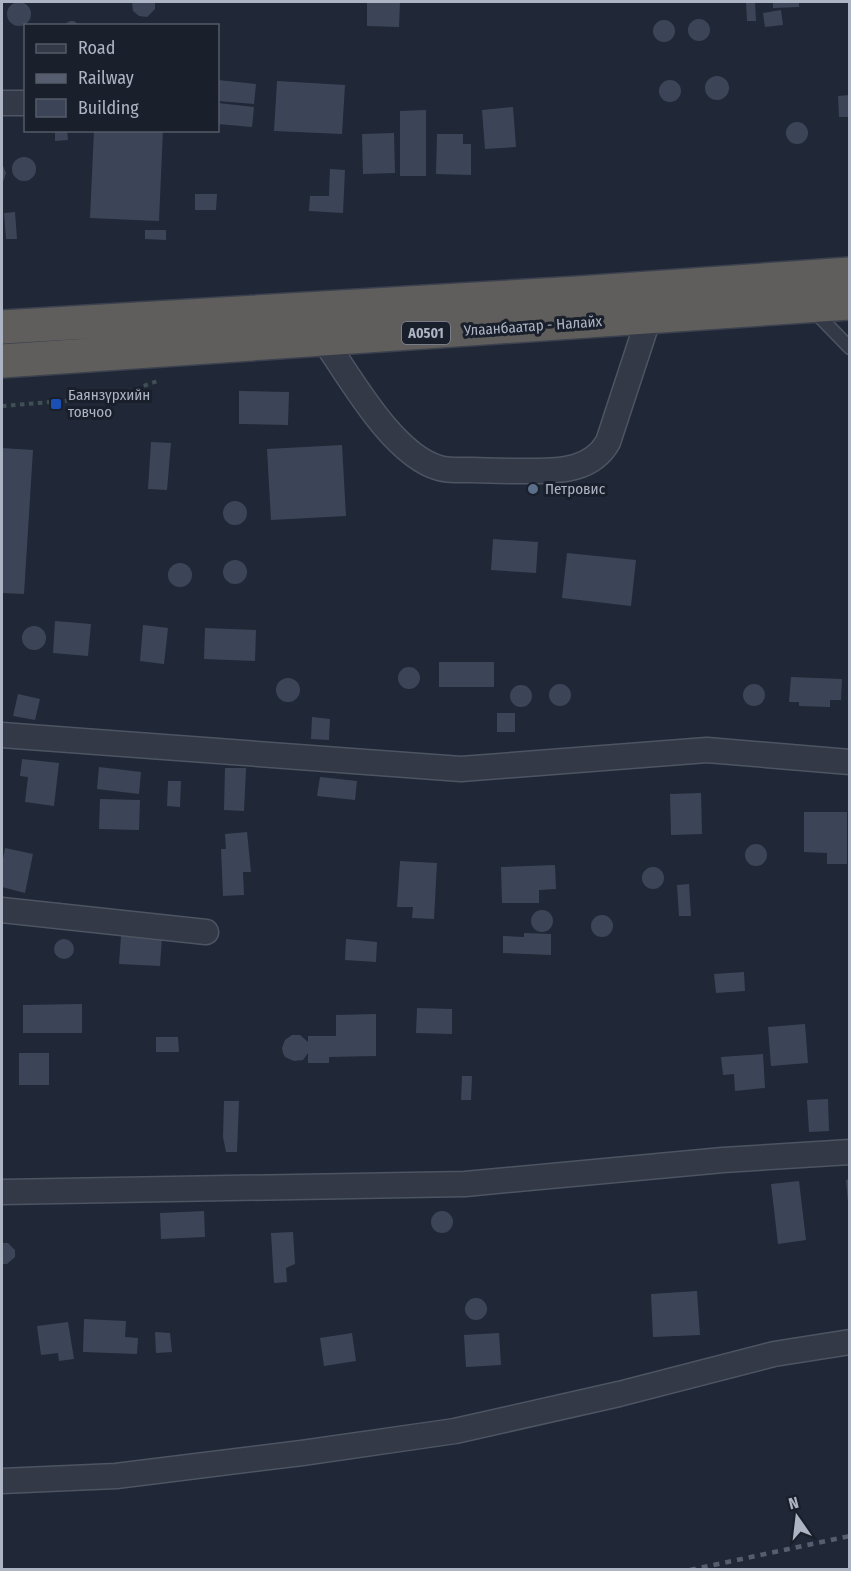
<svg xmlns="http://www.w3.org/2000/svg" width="851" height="1571" font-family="'Fira Sans Condensed',sans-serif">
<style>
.building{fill:#3c4557}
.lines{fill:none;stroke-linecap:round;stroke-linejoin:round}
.service-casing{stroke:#4d5462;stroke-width:15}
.minor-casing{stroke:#4d5462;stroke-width:27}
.trunk-casing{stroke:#3b414e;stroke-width:36}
.path{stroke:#3f5055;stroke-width:4;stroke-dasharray:4.5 4.5;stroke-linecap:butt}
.service{stroke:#333947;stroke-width:12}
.minor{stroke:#333947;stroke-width:24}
.trunk{stroke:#5f5e5c;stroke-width:33}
.rail{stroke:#555d6e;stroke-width:4.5;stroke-dasharray:6 6;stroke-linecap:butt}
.transit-dot{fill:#1a4fb4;stroke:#191f2b;stroke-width:2}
.service-dot{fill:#5c6f8a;stroke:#191f2b;stroke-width:2}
.labels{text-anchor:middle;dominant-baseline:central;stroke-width:6;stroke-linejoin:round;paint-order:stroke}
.shield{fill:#191f2b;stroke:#818796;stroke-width:1.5}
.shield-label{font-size:14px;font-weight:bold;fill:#adb4c4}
.street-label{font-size:15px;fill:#adb4c4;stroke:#191f2b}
.poi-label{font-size:15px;fill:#adb4c4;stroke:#191f2b;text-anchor:start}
</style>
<rect width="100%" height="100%" fill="#202736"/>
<path class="building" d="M7 14a12 12 0 1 1 24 0a12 12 0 1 1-24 0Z
M132 2H155V9L147 17 139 16 133 11Z
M367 2H400L399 27 367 26Z
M746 2H755L756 21H747Z
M773 2H799V7L773 8Z
M781 10 783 25 765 27 763 13Z
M688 30a11 11 0 1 1 22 0a11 11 0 1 1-22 0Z
M653 31a11 11 0 1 1 22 0a11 11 0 1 1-22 0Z
M70 21H74L80 26H61Z
M705 88a12 12 0 1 1 24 0a12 12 0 1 1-24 0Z
M218 80 256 84 254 104 218 101Z
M659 91a11 11 0 1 1 22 0a11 11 0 1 1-22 0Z
M277 81 345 85 342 134 274 131Z
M850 95V117H839L838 96Z
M218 103 254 107 252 127 218 124Z
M513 107 516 147 485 149 482 110Z
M426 110V176H400V111Z
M786 133a11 11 0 1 1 22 0a11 11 0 1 1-22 0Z
M55 130H67L68 140 55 141Z
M94 130H163L159 221 90 218Z
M394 133 395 173 363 174 362 134Z
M437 134H463V144H471V175L436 174Z
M12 169a12 12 0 1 1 24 0a12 12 0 1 1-24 0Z
M2 163 6 173 2 185Z
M330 169 345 170 343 213 309 211 310 196H329Z
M195 194H217L216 210H195Z
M15 212 17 239H6L4 213Z
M145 230H166V240L145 239Z
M239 391 289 392 288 425 239 424Z
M151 442 171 443 167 490 148 489Z
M342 445 346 516 271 520 267 449Z
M2 448 33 450 24 594 2 593Z
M223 513a12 12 0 1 1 24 0a12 12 0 1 1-24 0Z
M493 539 538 542 536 573 491 570Z
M567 553 636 560 631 606 562 598Z
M223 572a12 12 0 1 1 24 0a12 12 0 1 1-24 0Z
M168 575a12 12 0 1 1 24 0a12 12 0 1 1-24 0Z
M55 621 91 624 88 656 53 653Z
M143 625 168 628 164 664 140 661Z
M22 638a12 12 0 1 1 24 0a12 12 0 1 1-24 0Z
M205 628 256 630 255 661 204 659Z
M439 662H494V687H439Z
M398 678a11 11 0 1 1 22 0a11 11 0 1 1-22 0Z
M791 677 842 679 841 700H830V707L799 706V702H789Z
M276 690a12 12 0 1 1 24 0a12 12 0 1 1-24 0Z
M549 695a11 11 0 1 1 22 0a11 11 0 1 1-22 0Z
M743 695a11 11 0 1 1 22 0a11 11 0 1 1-22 0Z
M510 696a11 11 0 1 1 22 0a11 11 0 1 1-22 0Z
M18 694 40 699 35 720 13 716Z
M497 713H515V732H497Z
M312 717 330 719 329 740 311 739Z
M22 759 59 763 54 806 25 802 28 777 20 776Z
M99 767 141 772 139 794 97 789Z
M225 768H246L244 811 224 810Z
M320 777 357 781 355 800 317 796Z
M168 781H181L180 807 167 806Z
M701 793 702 834 671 835 670 794Z
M100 799 140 800 139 830 99 829Z
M804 812H847V864H827V853L804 852Z
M247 832 251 872H243L244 895 223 896 221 849H226L225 834Z
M745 855a11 11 0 1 1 22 0a11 11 0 1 1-22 0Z
M5 848 33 854 25 893 2 887V864Z
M400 861 437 863 434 919 412 918 413 907H397Z
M555 865 556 889 539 890V903H502L501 867Z
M642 878a11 11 0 1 1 22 0a11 11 0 1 1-22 0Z
M689 884 691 916H679L677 885Z
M531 921a11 11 0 1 1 22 0a11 11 0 1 1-22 0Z
M591 926a11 11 0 1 1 22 0a11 11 0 1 1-22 0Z
M524 933 551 934V955L503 953V936L524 937Z
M121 936 162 937 160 966 119 964Z
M346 939 377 942 376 962 345 960Z
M54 949a10 10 0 1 1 20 0a10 10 0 1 1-20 0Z
M744 972 745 991 716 993 714 974Z
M82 1004V1033H23V1005Z
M417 1008 452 1009V1034L416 1033Z
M376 1014V1056L329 1057V1063H308V1053L303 1060 294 1061 285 1057 283 1053 282 1048 285 1040 292 1035H300L308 1042V1036H336V1015Z
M805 1024 808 1063 771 1066 768 1027Z
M156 1037H178L179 1052H156Z
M19 1053H49V1085H19Z
M763 1054 765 1088 735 1091 734 1074 723 1075 721 1057Z
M462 1076H472L471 1100H461Z
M828 1099 829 1131 809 1132 807 1100Z
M224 1101H239L237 1152H226L223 1137Z
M850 1179V1203H848L846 1180Z
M799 1181 806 1240 778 1244 771 1184Z
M204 1211 205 1237 161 1239 160 1213Z
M431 1222a11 11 0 1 1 22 0a11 11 0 1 1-22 0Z
M293 1232 295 1264 286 1268 287 1282 274 1283 271 1233Z
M2 1243H8L15 1250V1257L7 1264H2Z
M697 1291 700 1335 653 1337 651 1294Z
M465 1309a11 11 0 1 1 22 0a11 11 0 1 1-22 0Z
M84 1319 126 1321 125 1337 138 1338 137 1354 83 1352Z
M68 1322 74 1359 59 1361 58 1353 41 1355 37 1326Z
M155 1332 170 1333 172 1352 156 1353Z
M352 1333 356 1361 324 1366 320 1338Z
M499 1333 501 1365 466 1367 464 1335Z"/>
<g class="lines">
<defs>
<path id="service" d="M812 309 850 348"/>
<path id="minor" d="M2 103H26
M324 340C351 379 393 455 439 468 450 471 461 470 472 470 492 471 512 471 532 471 561 471 592 470 608 442L649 317
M2 735 461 769 707 750 850 762
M2 910 206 932
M2 1192 465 1184 723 1160 850 1152
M2 1481 116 1476 302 1453 455 1431 619 1394 774 1354 850 1342"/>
<path id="trunk" d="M2 327 578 293 850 274
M2 361 850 303"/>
</defs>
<use href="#service" class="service-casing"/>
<use href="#minor" class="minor-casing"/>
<use href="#trunk" class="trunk-casing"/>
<path class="path" d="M2 406 113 397 160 380"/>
<use href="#service" class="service"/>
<use href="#minor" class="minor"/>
<use href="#trunk" class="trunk"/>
<path class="rail" d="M690 1570 850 1536"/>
</g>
<rect class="transit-dot" x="50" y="398" width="12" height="12" rx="3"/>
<circle class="service-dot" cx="533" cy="489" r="6"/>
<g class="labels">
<rect class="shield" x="402" y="322" width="48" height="22" rx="4.5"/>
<g class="shield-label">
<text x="426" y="333">A0501</text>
</g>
<g class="street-label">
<text transform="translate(533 326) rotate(-4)">Улаанбаатар - Налайх</text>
</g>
<g class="poi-label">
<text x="68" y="395">Баянзүрхийн<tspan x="68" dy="17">товчоо</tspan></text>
<text x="545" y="489">Петровис</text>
</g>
</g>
<rect width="851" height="1571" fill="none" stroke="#adb4c4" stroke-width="6"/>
<rect x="24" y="24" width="195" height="108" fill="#191f2b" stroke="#545b68" stroke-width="1.5"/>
<rect x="36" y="44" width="30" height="9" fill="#333947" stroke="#545b68" stroke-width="1.5"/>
<text x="78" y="54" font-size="18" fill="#adb4c4">Road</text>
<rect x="36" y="74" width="30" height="9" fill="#555d6e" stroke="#545b68" stroke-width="1.5"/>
<text x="78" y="84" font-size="18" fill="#adb4c4">Railway</text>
<rect x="36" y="99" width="30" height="18" fill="#3c4557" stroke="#545b68" stroke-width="1.5"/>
<text x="78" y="114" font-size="18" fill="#adb4c4">Building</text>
<g transform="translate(797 1517) rotate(346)" stroke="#191f2b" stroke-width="4.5" paint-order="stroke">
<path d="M0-4.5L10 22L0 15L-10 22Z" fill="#adb4c4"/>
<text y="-9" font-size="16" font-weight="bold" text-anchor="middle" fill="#adb4c4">N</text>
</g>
</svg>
